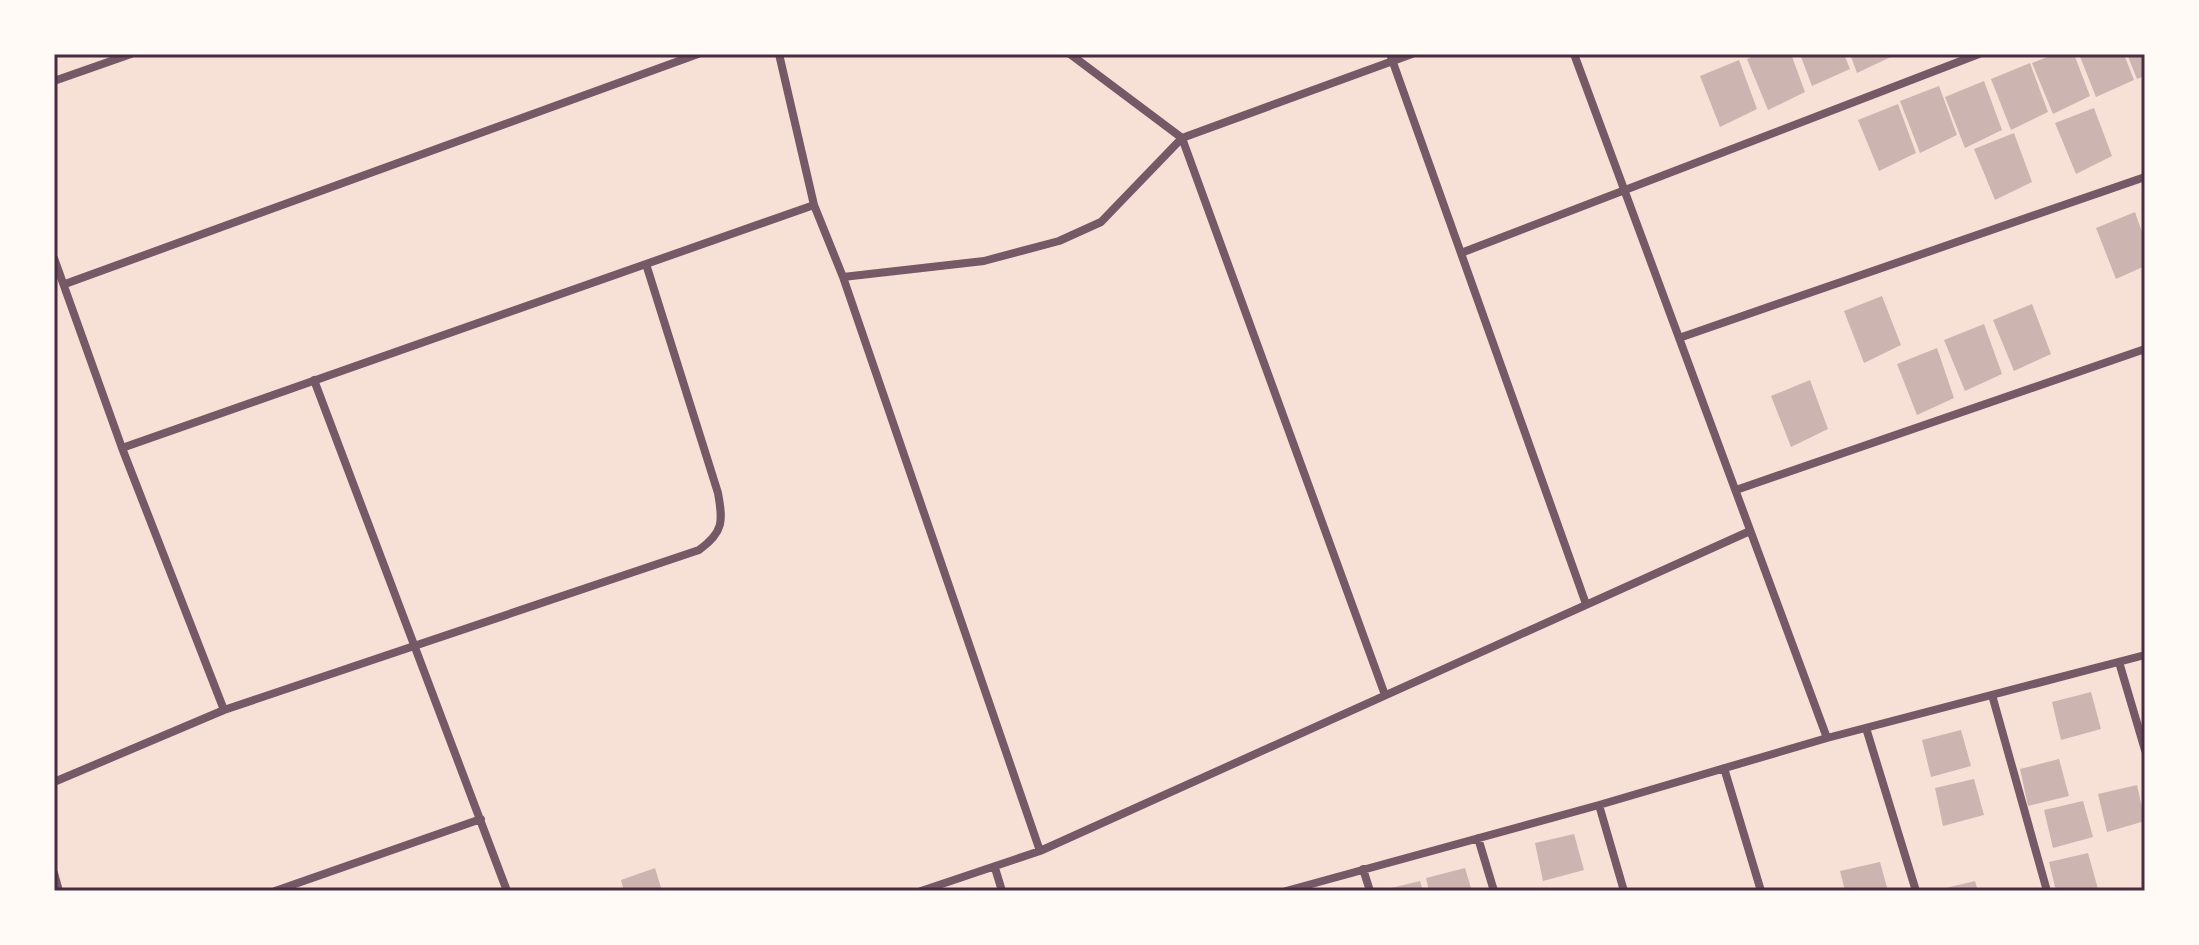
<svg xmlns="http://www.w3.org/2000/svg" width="2199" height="945" font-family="'Open Sans',sans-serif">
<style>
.building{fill:#ccb4b1}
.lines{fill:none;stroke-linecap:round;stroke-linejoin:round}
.minor{stroke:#755966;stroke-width:8}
.neatline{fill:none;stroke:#4a2c40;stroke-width:3}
</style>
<rect width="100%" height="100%" fill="#f7e1d7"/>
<path class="building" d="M1758 54H1791L1805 92 1768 110 1747 59Z
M1800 54H1844L1850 69 1812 86Z
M1850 54H1897L1857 73Z
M2055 54H2074L2090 96 2053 114 2032 63Z
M2079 54H2124L2134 80 2096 97Z
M2127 54H2145V76L2137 79Z
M1739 60 1757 109 1720 127 1700 76Z
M2030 63 2048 112 2011 130 1991 79Z
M1984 81 2002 130 1965 148 1945 97Z
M1939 86 1957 135 1920 153 1900 101Z
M1898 104 1916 153 1879 171 1858 120Z
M2094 108 2112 156 2076 174 2055 123Z
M2014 133 2032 182 1995 200 1974 149Z
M2135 212 2145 241V266L2116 279 2096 228Z
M1882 296 1901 345 1864 363 1844 311Z
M2032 304 2051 354 2014 371 1993 320Z
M1984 324 2002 374 1965 391 1944 340Z
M1937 348 1954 398 1917 415 1897 364Z
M1810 380 1828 429 1791 447 1771 396Z
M2091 692 2101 729 2061 740 2052 702Z
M1961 730 1971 766 1931 777 1922 740Z
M2059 759 2069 796 2028 806 2020 769Z
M1974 779 1984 815 1943 826 1935 788Z
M2137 785 2145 821 2107 832 2098 794Z
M2083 801 2093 837 2053 848 2044 810Z
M1574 834 1584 870 1543 881 1535 843Z
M2088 853 2098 889 2056 891 2049 862Z
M1880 862 1888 891H1845L1840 871Z
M655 868 662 891H624L621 880Z
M1465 868 1472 891H1429L1426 878Z
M1420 881 1423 891H1383V890Z
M1975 881 1978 891H1937V890Z"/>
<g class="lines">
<path class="minor" d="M779 54 814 205 843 277 1040 851
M1070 54 1182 138 1385 695
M1390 54 1586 604
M1574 54 1827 738
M54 81 131 54
M1461 253 1979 54
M54 258 122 448 224 710
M843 277 984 261 1059 241 1101 222 1182 138 1412 54
M65 284 698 54
M1679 338 2145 177
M314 380 507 891
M122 448 814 205
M1736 490 2145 349
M2119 662 2145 750
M1992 695 2047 891
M1866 728 1916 891
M1724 768 1761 891
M54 782 224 710 699 550C724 532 723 521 718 493L646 264
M1599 805 1624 891
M1478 838 1494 891
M995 868 1002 891
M1363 869 1370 891
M54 873 59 891
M275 891 481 819
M921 891 1040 851 1750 531
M1286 891 1599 805 1827 738 2145 655"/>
</g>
<rect width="2199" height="945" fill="none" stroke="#fffaf5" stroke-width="112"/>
<rect x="56" y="56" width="2087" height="833" class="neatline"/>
</svg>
